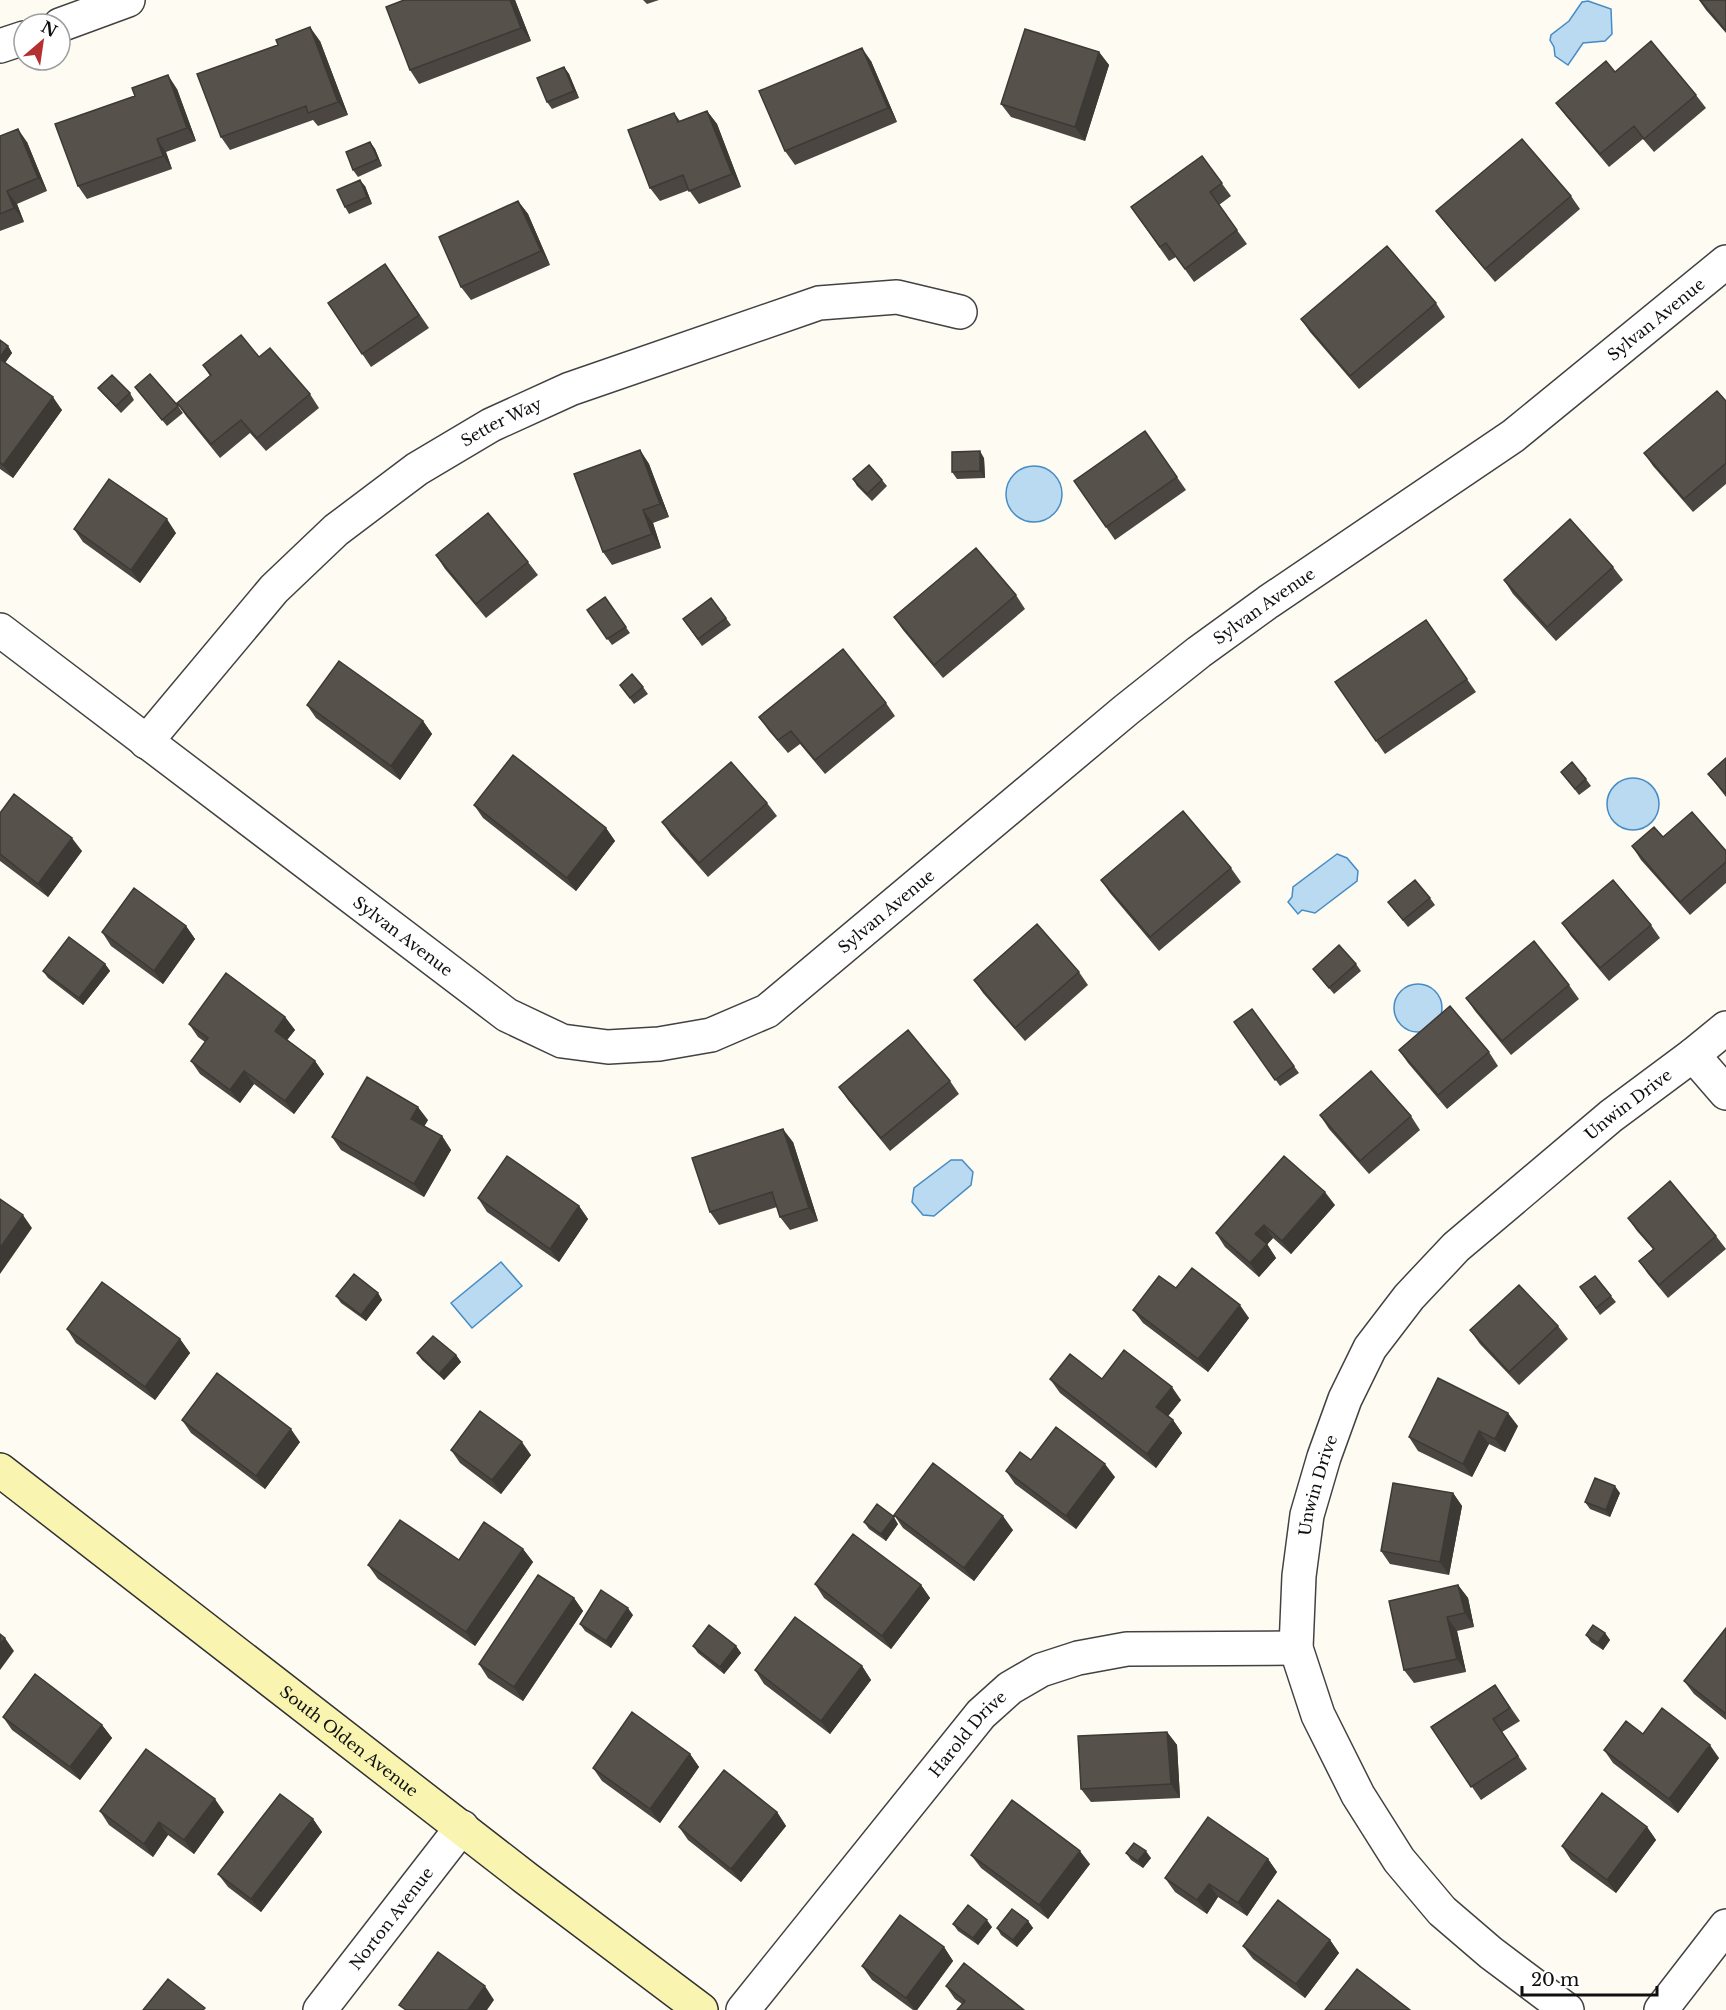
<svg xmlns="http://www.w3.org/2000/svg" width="1726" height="2010" font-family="'Libre Baskerville',serif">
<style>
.water{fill:#badaf2;stroke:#468cc4;stroke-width:1.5}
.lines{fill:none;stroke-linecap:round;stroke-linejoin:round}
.street-casing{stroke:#424242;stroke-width:36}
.secondary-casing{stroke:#313131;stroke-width:36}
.street{stroke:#fff;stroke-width:33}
.secondary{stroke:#f9f5b1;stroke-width:33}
.wall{fill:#4b4641}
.shaded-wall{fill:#3d3935}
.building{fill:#57514c;stroke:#3d3935;stroke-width:1.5}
.labels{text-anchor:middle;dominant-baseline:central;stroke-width:6;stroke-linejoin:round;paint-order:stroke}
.street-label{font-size:16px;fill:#0f0f0f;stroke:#fff}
</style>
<rect width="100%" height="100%" fill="#fefcf2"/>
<path class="water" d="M1588 1 1611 9 1612 34 1605 41 1583 43 1568 65 1555 56 1554 47 1550 40 1551 35 1569 21 1582 2Z
M1006 494a28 28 0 1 1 56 0a28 28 0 1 1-56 0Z
M1607 804a26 26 0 1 1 52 0a26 26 0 1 1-52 0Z
M1337 854 1347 858 1358 871 1357 881 1315 913 1302 910 1298 914 1288 902 1292 897 1293 887Z
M1394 1008a24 24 0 1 1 48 0a24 24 0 1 1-48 0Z
M951 1160H962L973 1172 971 1185 934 1216 923 1215 912 1202 914 1188Z
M501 1262 522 1286 472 1328 451 1303Z"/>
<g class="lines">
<defs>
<g id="street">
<path d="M60 25 128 0"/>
<path d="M0 46 24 38"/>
<path id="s1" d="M0 630 507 1015 562 1041 608 1047 659 1044 711 1035 767 1011 1126 710 1199 652 1268 602 1513 436 1726 262"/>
<path id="s2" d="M146 742 274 589 336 530 417 469 491 425 570 389 819 303 897 297 960 312"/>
<path d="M1693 1055 1726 1093"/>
<path id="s3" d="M320 2010 462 1827"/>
<path id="s4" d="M743 2010 981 1714 1010 1688 1041 1670 1078 1658 1127 1649 1296 1648"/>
<path id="s5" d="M1567 2010 1491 1953 1442 1911 1399 1860 1358 1795 1318 1715 1296 1648 1299 1576 1307 1515 1324 1457 1345 1399 1370 1348 1409 1297 1456 1247 1611 1116 1693 1055 1726 1028"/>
<path d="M1661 2010 1726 1926"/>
</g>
<g id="secondary">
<path id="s6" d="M0 1470 527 1879 701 2010"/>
</g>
</defs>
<use href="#street" class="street-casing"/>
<use href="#secondary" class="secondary-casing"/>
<use href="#street" class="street"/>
<use href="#secondary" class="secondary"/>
</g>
<path class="wall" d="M515 0 531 41 419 84 410 70Z
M643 0H659L647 4Z
M1699 0H1726V33L1706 10Z
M320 41 348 115 318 126 313 120 230 150 221 137Z
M1099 52 1109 65 1085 141 1011 117 1001 104Z
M871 61 897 122 795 165 785 151Z
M564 67 569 74 579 98 552 109 547 102Z
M1615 72 1696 95 1706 108 1654 152 1643 139 1609 167 1566 116 1556 103Z
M177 89 196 141 166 152 172 169 87 199 78 186Z
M707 111 717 124 741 187 699 204 689 190 660 201 650 188 674 113 680 121Z
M0 136 27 142 47 191 17 204 24 222 0 231Z
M370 142 375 149 382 166 358 177 353 170Z
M1202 156 1231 196 1219 205 1247 244 1194 282 1176 257 1169 261 1131 207Z
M365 186 372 204 349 214 345 207Z
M1571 196 1580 209 1495 282 1446 224 1436 211Z
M518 201 528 214 550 265 471 300 461 287Z
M385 264 429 328 371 367 328 303Z
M1436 303 1445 317 1359 389 1310 332 1301 319Z
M0 340 8 346 12 353 5 363 62 410 13 478 0 469Z
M259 357 310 394 319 408 266 451 250 433 220 458 186 416 177 403 210 376 203 365Z
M135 387 178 406 183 413 167 426Z
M98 388 130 393 134 400 121 413 103 394Z
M1726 401V484L1693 512 1653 466 1644 453Z
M1145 431 1186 490 1115 540 1074 481Z
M640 450 649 464 669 517 653 523 661 548 612 565 603 552Z
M984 458 985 478 957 479 952 472Z
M853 479 882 480 887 486 872 501 857 486Z
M74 529 176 533 140 583 83 542Z
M436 555 528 562 538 575 486 618 445 569Z
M1613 567 1623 580 1556 641 1513 594 1504 580Z
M1016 595 1025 609 943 678 903 630 894 617Z
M605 597 630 633 612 645 587 610Z
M726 618 731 625 702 646 683 619Z
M1426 620 1476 692 1385 754 1335 682Z
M620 685 643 687 648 694 634 704Z
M886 703 895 716 825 774 800 744 788 753 769 731 759 717Z
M307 705 423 721 432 734 400 780 316 718Z
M1726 758V797L1708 774Z
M1561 772 1586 779 1591 786 1579 795Z
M767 803 777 816 708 877 671 835 662 822Z
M474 805 606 828 615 841 576 891 483 818Z
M0 813 82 851 48 897 0 861Z
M1663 837 1726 851V883L1690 915 1641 860 1632 846Z
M1231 868 1241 882 1159 951 1110 893 1101 880Z
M1430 898 1435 905 1408 927 1388 902Z
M1562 923 1651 925 1660 938 1609 981 1571 936Z
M186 926 195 939 163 984 111 946 102 932Z
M105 964 110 971 83 1005 48 978 43 971Z
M1356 964 1361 971 1334 994 1313 969Z
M1079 972 1088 985 1025 1041 983 993 974 980Z
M1569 985 1579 999 1511 1055 1475 1011 1466 998Z
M1252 1009 1299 1073 1280 1086 1234 1022Z
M285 1017 295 1030 287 1040 315 1061 324 1074 294 1114 254 1084 240 1103 200 1074 191 1061 205 1042 198 1037 189 1024Z
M1399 1050 1489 1052 1498 1066 1447 1109 1408 1063Z
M950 1081 959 1094 890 1151 848 1100 839 1087Z
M1320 1115 1411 1116 1420 1130 1369 1174 1329 1129Z
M428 1120 424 1126 442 1136 451 1150 424 1197 341 1150 332 1137Z
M793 1142 818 1221 790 1230 780 1217 777 1207 719 1225 710 1212Z
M478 1198 579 1206 588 1219 559 1262 487 1212Z
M1335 1205 1291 1254 1273 1238 1267 1244 1276 1258 1259 1277 1225 1247 1216 1233Z
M1628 1218 1716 1236 1726 1249 1668 1298 1648 1274 1639 1261 1653 1249 1637 1231Z
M1580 1287 1611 1296 1616 1302 1600 1315Z
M1176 1288 1249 1318 1208 1372 1143 1323 1133 1310Z
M378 1293 382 1300 366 1321 341 1303 336 1296Z
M1558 1326 1568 1339 1519 1385 1480 1344 1470 1330Z
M67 1329 180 1339 190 1353 155 1400 76 1343Z
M417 1353 456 1355 461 1362 444 1380 422 1360Z
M1050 1379H1102L1181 1400 1168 1416 1173 1420 1182 1433 1156 1468 1060 1393Z
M182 1420 300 1442 265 1489 191 1433Z
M1518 1426 1505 1452 1489 1444 1472 1477 1418 1451 1409 1437Z
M451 1450 531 1455 501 1494 460 1463Z
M1031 1460 1115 1477 1076 1529 1015 1484 1006 1471Z
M1453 1493 1462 1506 1449 1575 1390 1564 1381 1551Z
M1620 1493 1610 1517 1590 1509 1585 1502Z
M894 1515 1013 1530 974 1581 903 1528Z
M864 1522 898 1524 886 1541 869 1529Z
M523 1549 533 1562 475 1646 378 1579 368 1565 459 1560Z
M815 1584 921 1585 930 1598 891 1649 824 1598Z
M1458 1585 1468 1598 1474 1627 1457 1631 1466 1672 1414 1683 1404 1670Z
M574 1598 583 1611 523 1701 488 1678 479 1664Z
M633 1615 611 1648 585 1631 580 1624Z
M1726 1628V1720L1694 1694 1684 1681Z
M1605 1633 1610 1640 1603 1650 1591 1642 1586 1635Z
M693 1646H736L741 1653 724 1674 698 1653Z
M862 1666 871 1680 830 1734 764 1684 755 1670Z
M1495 1685 1520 1721 1502 1732 1527 1769 1481 1800 1431 1727Z
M3 1717 102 1725 112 1738 80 1780 12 1730Z
M1167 1732 1177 1745 1180 1798 1091 1802 1081 1789Z
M1643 1734 1719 1758 1678 1813 1613 1763 1604 1750Z
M690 1754 699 1767 660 1823 602 1781 593 1768Z
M100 1811 224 1812 194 1854 168 1835 153 1857 109 1825Z
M777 1812 786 1826 741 1882 688 1840 679 1827Z
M313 1819 322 1832 261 1912 228 1887 218 1874Z
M1647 1827 1656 1840 1616 1893 1571 1860 1562 1846Z
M1126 1853 1151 1858 1143 1868 1131 1860Z
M971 1855 1090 1864 1048 1919 981 1868Z
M1268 1859 1277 1872 1247 1916 1218 1897 1207 1914 1175 1892 1165 1878Z
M1028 1921 1033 1928 1017 1947 1001 1935 997 1928Z
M953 1924 992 1927 978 1945 958 1931Z
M1330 1940 1339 1953 1305 1998 1253 1959 1243 1946Z
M944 1947 953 1961 917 2010H913L872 1980 862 1966Z
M946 1986 1024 2010 962 2004 955 1999Z"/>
<path class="shaded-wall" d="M510 0H515L531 41 521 28Z
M310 27 320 41 348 115 338 102Z
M862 48 871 61 897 122 888 108Z
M1099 52 1109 65 1085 141 1075 127Z
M564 67 569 74 579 98 574 91Z
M168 75 177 89 196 141 187 128Z
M707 111 717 124 741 187 732 174Z
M18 129 27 142 47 191 38 178Z
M157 139 166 152 172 169 163 156Z
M370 142 375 149 382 166 378 159Z
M360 180 365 186 372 204 367 197Z
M7 191 17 204 24 222 14 208Z
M518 201 528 214 550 265 541 251Z
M8 346 12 353 0 370V357Z
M53 397 62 410 13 478 3 465Z
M640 450 649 464 669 517 660 504Z
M980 451 984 458 985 478 980 471Z
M643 510 653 523 661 548 652 534Z
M167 519 176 533 140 583 131 570Z
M423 721 432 734 400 780 391 766Z
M606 828 615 841 576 891 567 878Z
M72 838 82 851 48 897 38 884Z
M186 926 195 939 163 984 154 971Z
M105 964 110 971 83 1005 79 998Z
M285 1017 295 1030 284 1044 275 1031Z
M315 1061 324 1074 294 1114 285 1101Z
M244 1071 254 1084 240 1103 230 1090Z
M418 1107 428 1120 421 1132 411 1119Z
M783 1129 793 1142 818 1221 809 1208Z
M442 1136 451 1150 424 1197 414 1184Z
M1325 1192 1335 1205 1291 1254 1282 1241Z
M579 1206 588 1219 559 1262 550 1249Z
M23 1215 32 1228 0 1274V1248Z
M1264 1225 1273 1238 1265 1247 1267 1244 1276 1258 1259 1277 1250 1263 1255 1234Z
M378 1293 382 1300 366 1321 361 1315Z
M1240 1305 1249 1318 1208 1372 1198 1359Z
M180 1339 190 1353 155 1400 145 1387Z
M456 1355 461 1362 444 1380 439 1374Z
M1172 1387 1181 1400 1165 1420 1156 1407Z
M1508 1413 1518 1426 1505 1452 1495 1439Z
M1173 1420 1182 1433 1156 1468 1147 1454Z
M291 1429 300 1442 265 1489 256 1476Z
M1479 1431 1489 1444 1472 1477 1463 1464Z
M522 1442 531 1455 501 1494 492 1480Z
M1105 1464 1115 1477 1076 1529 1066 1516Z
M1615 1486 1620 1493 1610 1517 1606 1510Z
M1453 1493 1462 1506 1449 1575 1440 1562Z
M1003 1516 1013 1530 974 1581 964 1568Z
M894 1517 898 1524 886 1541 881 1534Z
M523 1549 533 1562 475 1646 466 1632Z
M921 1585 930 1598 891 1649 882 1636Z
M1458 1585 1468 1598 1474 1627 1465 1613Z
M574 1598 583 1611 523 1701 514 1687Z
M628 1608 633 1615 611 1648 606 1641Z
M1447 1617 1457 1631 1466 1672 1457 1659Z
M1605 1633 1610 1640 1603 1650 1598 1643Z
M5 1638 14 1651 0 1670V1644Z
M736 1646 741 1653 724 1674 720 1667Z
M862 1666 871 1680 830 1734 821 1721Z
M102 1725 112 1738 80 1780 70 1767Z
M1167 1732 1177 1745 1180 1798 1171 1784Z
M1710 1745 1719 1758 1678 1813 1669 1799Z
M690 1754 699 1767 660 1823 650 1809Z
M215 1799 224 1812 194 1854 184 1840Z
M777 1812 786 1826 741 1882 731 1869Z
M313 1819 322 1832 261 1912 251 1899Z
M159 1822 168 1835 153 1857 144 1844Z
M1647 1827 1656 1840 1616 1893 1607 1880Z
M1080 1851 1090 1864 1048 1919 1039 1905Z
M1146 1851 1151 1858 1143 1868 1138 1861Z
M1268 1859 1277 1872 1247 1916 1238 1903Z
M1209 1884 1218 1897 1207 1914 1197 1900Z
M987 1920 992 1927 978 1945 973 1938Z
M1028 1921 1033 1928 1017 1947 1013 1940Z
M1330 1940 1339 1953 1305 1998 1296 1984Z
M944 1947 953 1961 917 2010H915L906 1998Z
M485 1986 494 2000 487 2010H468Z"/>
<path class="building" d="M404 0H510L521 28 410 70 386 7Z
M1700 0H1726V31Z
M310 27 338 102 308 113 306 106 221 137 197 74 278 45 276 40Z
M1025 29 1099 52 1075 127 1001 104Z
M1651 41 1696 95 1644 139 1634 126 1600 154 1556 103 1606 61 1615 72Z
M862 48 888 108 785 151 759 91Z
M564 67 574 91 547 102 537 78Z
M168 75 187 128 157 139 163 156 78 186 55 124 135 96 132 88Z
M707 111 732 174 689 191 683 175 650 188 628 130 674 113 678 122Z
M18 129 38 178 7 191 14 208 0 214V136Z
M1522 139 1571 196 1485 269 1436 211Z
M370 142 378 159 353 170 346 152Z
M1202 156 1222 183 1210 192 1237 230 1185 269 1166 243 1160 247 1131 207Z
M360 180 367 197 345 207 337 190Z
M518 201 541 251 461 287 439 237Z
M1387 246 1436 303 1350 376 1301 319Z
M385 264 419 315 362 354 328 303Z
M241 335 259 357 270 348 310 394 257 438 241 420 211 444 177 403 211 375 203 365Z
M0 340 8 346 0 357Z
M0 359 53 397 3 465 0 462Z
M150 374 178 406 162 420 135 387Z
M112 375 130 393 116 406 98 388Z
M1717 391 1726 401V463L1684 499 1644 453Z
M1145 431 1177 477 1106 527 1074 481Z
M640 450 660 504 643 510 652 534 603 552 574 474Z
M980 451V471L952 472V452Z
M869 465 882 480 867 494 853 479Z
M109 479 167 519 131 570 74 529Z
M488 513 528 562 476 604 436 555Z
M1570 519 1613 567 1547 627 1504 580Z
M976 548 1016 595 934 665 894 617Z
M605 597 626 627 607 639 587 610Z
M711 598 726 618 698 639 683 619Z
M1426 620 1467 679 1376 741 1335 682Z
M843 649 886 703 815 760 791 731 778 740 759 717Z
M339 661 423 721 391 766 307 705Z
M632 674 643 687 630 698 620 685Z
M513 755 606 828 567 878 474 805Z
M1726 758V794L1708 774Z
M731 762 767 803 699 863 662 822Z
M1572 762 1586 779 1575 789 1561 772Z
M14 794 72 838 38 884 0 854V813Z
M1183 811 1231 868 1150 937 1101 880Z
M1692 812 1726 851V862L1680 902 1632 846 1654 827 1663 837Z
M1415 880 1430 898 1403 920 1388 902Z
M1613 880 1651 925 1600 968 1562 923Z
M134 888 186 926 154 971 102 932Z
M1037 924 1079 972 1015 1028 974 980Z
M69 937 105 964 79 998 43 971Z
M1534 941 1569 985 1502 1041 1466 998Z
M1339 945 1356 964 1329 988 1313 969Z
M226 973 285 1017 275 1031 315 1061 285 1101 244 1071 230 1090 191 1061 208 1038 189 1024Z
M1450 1006 1489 1052 1438 1095 1399 1050Z
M1252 1009 1294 1066 1275 1080 1234 1022Z
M908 1030 950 1081 881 1138 839 1087Z
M1371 1071 1411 1116 1360 1161 1320 1115Z
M367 1077 418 1107 411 1119 442 1136 414 1184 332 1137Z
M783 1129 809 1208 780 1217 772 1192 710 1212 692 1158Z
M507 1156 579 1206 550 1249 478 1198Z
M1284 1156 1325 1192 1282 1241 1264 1225 1255 1234 1267 1244 1250 1263 1216 1233Z
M1670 1181 1716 1236 1659 1285 1639 1261 1654 1249 1628 1218Z
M0 1199 23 1215 0 1248Z
M1192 1268 1240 1305 1198 1359 1133 1310 1159 1276 1176 1288Z
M354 1274 378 1293 361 1315 336 1296Z
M1595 1276 1611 1296 1596 1308 1580 1287Z
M102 1282 180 1339 145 1387 67 1329Z
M1519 1285 1558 1326 1509 1372 1470 1330Z
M433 1336 456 1355 439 1374 417 1353Z
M1124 1350 1172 1387 1156 1407 1173 1420 1147 1454 1050 1379 1070 1354 1102 1379Z
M217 1373 291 1429 256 1476 182 1420Z
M1438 1378 1508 1413 1495 1439 1479 1431 1463 1464 1409 1437Z
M480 1411 522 1442 492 1480 451 1450Z
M1056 1427 1105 1464 1066 1516 1006 1471 1020 1452 1031 1460Z
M933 1463 1003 1516 964 1568 894 1515Z
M1595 1478 1615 1486 1606 1510 1585 1502Z
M1393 1483 1453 1493 1440 1562 1381 1551Z
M877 1504 894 1517 881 1534 864 1522Z
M400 1520 459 1560 484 1522 523 1549 466 1632 368 1565Z
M853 1534 921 1585 882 1636 815 1584Z
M538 1575 574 1598 514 1687 479 1664Z
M1458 1585 1465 1613 1447 1617 1457 1659 1404 1670 1389 1601Z
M601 1590 628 1608 606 1641 580 1624Z
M795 1617 862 1666 821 1721 755 1670Z
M709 1625 736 1646 720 1667 693 1646Z
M1593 1625 1605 1633 1598 1643 1586 1635Z
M1726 1628V1714L1684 1681Z
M0 1634 5 1638 0 1644Z
M35 1674 102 1725 70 1767 3 1717Z
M1495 1685 1510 1708 1493 1719 1518 1756 1471 1787 1431 1727Z
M1662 1708 1710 1745 1669 1799 1604 1750 1626 1721 1643 1734Z
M632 1712 690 1754 650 1809 593 1768Z
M1167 1732 1171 1784 1081 1789 1078 1736Z
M146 1749 215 1799 184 1840 159 1822 144 1844 100 1811Z
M724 1770 777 1812 731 1869 679 1827Z
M1602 1793 1647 1827 1607 1880 1562 1846Z
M280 1794 313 1819 251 1899 218 1874Z
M1012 1800 1080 1851 1039 1905 971 1855Z
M1208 1817 1268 1859 1238 1903 1209 1884 1197 1900 1165 1878Z
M1134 1843 1146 1851 1138 1861 1126 1853Z
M1278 1900 1330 1940 1296 1984 1243 1946Z
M968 1905 987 1920 973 1938 953 1924Z
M1012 1909 1028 1921 1013 1940 997 1928Z
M900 1915 944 1947 906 1998 862 1966Z
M438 1952 485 1986 468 2010H406L399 2005Z
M964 1963 1024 2010H957L965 2001 946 1986Z
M1357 1969 1410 2010H1325Z
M168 1979 205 2008 203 2010H143Z"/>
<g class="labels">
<g class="street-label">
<text stroke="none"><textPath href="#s1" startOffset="2036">Sylvan Avenue</textPath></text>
<text stroke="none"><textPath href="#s2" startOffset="483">Setter Way</textPath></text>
<text stroke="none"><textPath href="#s1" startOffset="1550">Sylvan Avenue</textPath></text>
<text stroke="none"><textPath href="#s1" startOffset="1064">Sylvan Avenue</textPath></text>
<text stroke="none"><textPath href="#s1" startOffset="506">Sylvan Avenue</textPath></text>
<text stroke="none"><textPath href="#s5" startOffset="1132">Unwin Drive</textPath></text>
<text stroke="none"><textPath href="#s5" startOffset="628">Unwin Drive</textPath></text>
<text stroke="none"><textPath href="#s4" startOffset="356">Harold Drive</textPath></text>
<text stroke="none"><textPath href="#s6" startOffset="442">South Olden Avenue</textPath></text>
<text stroke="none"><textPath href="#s3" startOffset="116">Norton Avenue</textPath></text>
</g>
</g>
<g transform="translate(42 42) rotate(29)"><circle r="28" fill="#ffffff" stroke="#9f9f9f" stroke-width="1.5"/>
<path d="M0-4.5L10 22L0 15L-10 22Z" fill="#b53030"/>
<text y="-9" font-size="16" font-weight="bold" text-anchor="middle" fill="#0f0f0f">N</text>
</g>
<path d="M1522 1986v9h135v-9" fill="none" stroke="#0f0f0f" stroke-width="3"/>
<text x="1531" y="1986" font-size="18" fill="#0f0f0f" stroke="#ffffff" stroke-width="4.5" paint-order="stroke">20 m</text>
</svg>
